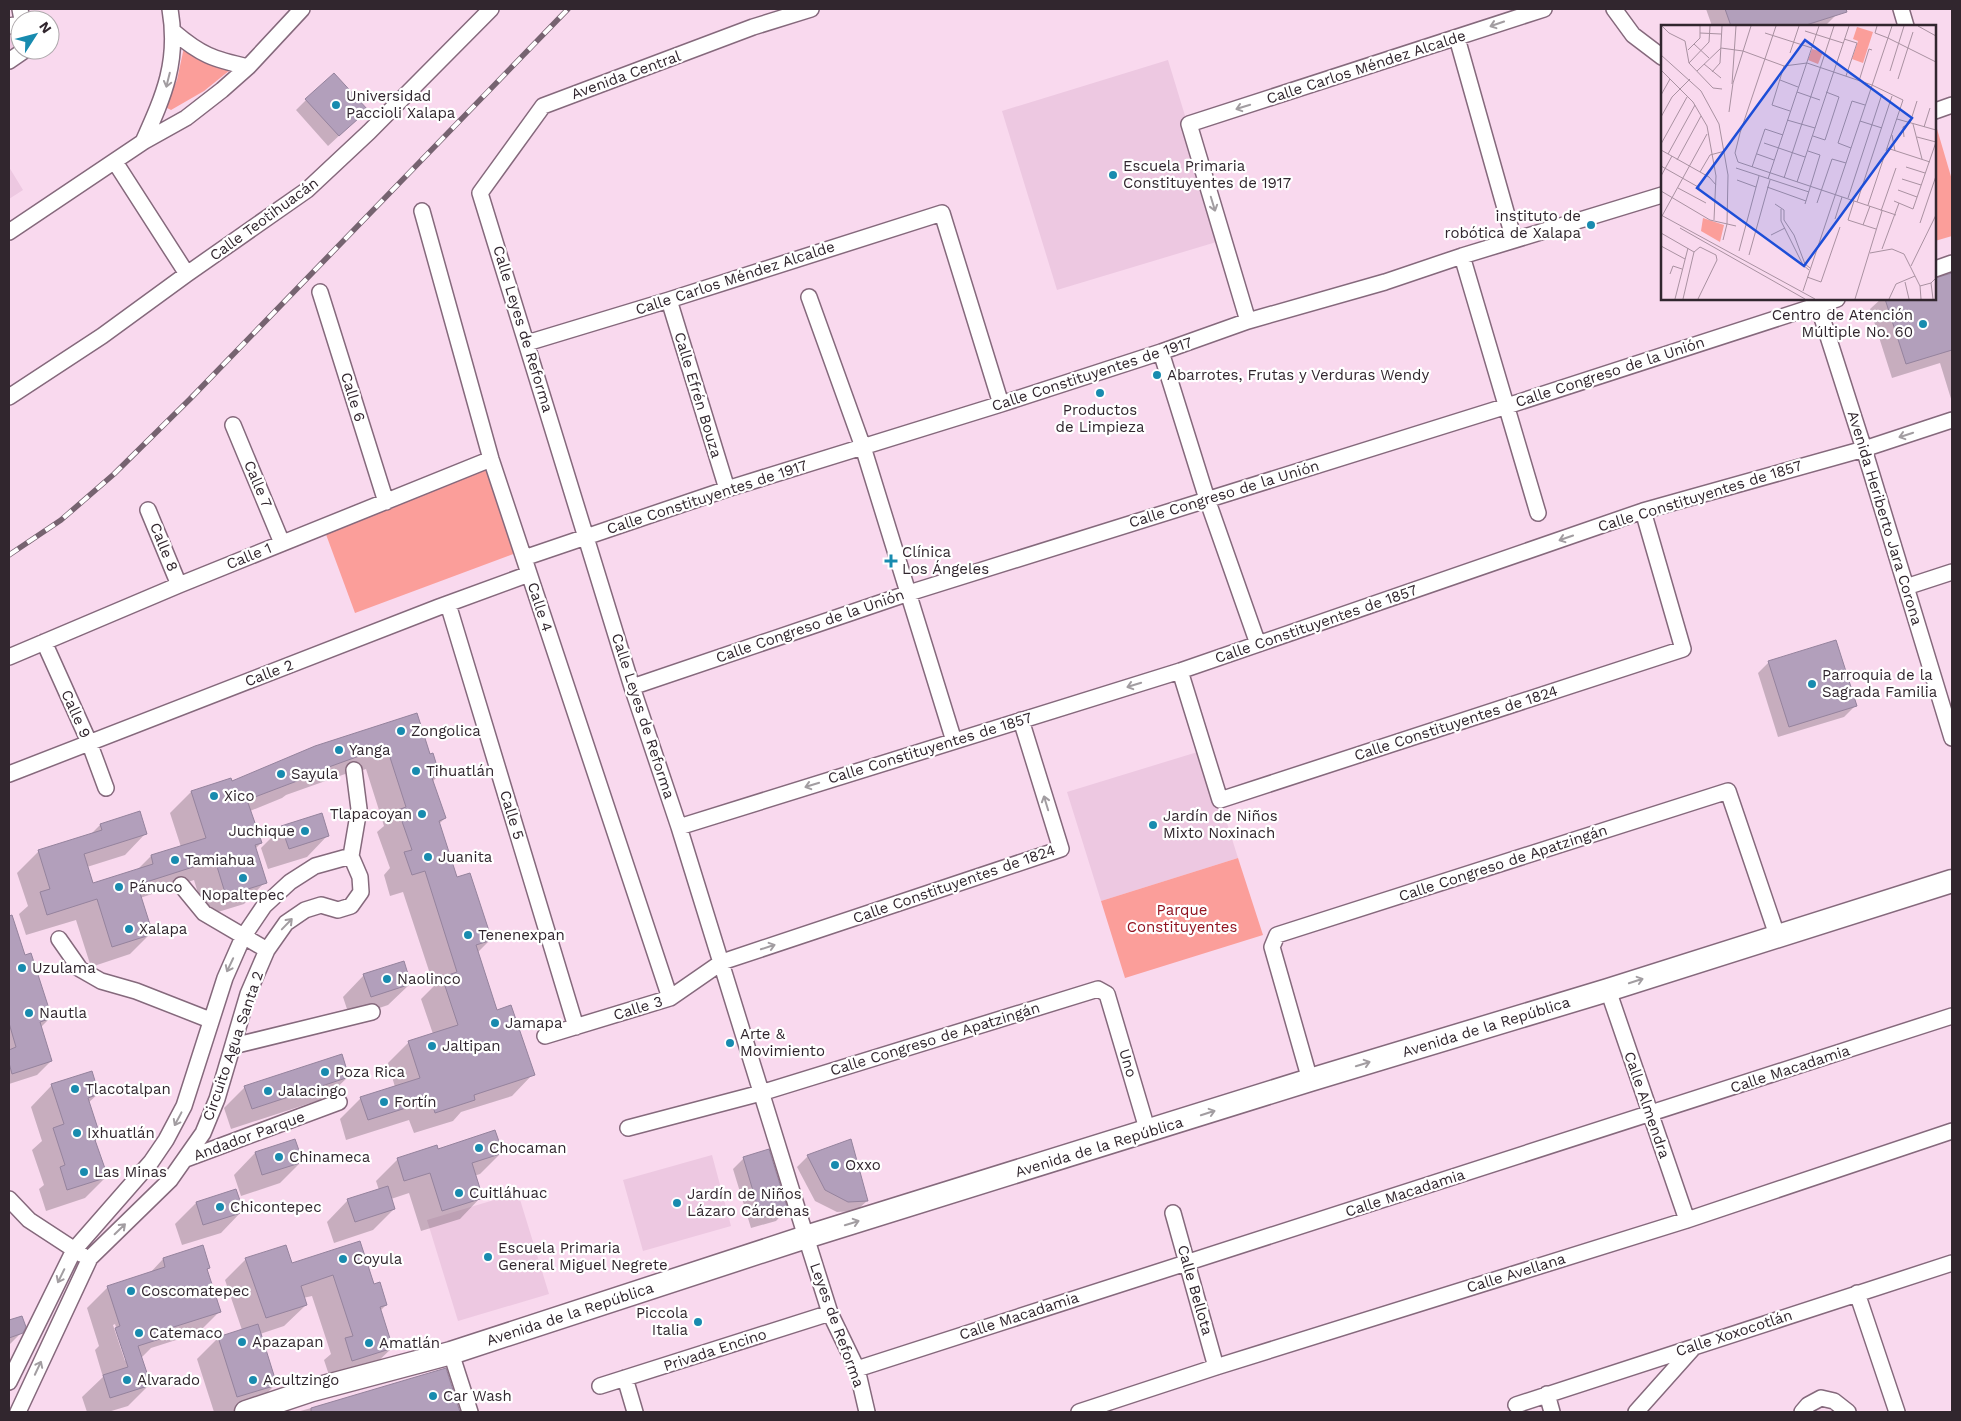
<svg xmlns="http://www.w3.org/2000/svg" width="1961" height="1421" font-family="'Work Sans',sans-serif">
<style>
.built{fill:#edc8e1}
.green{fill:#fb9e9a}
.shadow{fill:#0003;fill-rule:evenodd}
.building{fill:#b29fbb;stroke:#95839d}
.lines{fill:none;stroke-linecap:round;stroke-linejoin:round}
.street-casing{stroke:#85697c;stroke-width:18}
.secondary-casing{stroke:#85697c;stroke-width:25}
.street{stroke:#fff;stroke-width:15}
.secondary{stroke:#fff;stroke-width:22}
.rail-casing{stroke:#766370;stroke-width:5.5}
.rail{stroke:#fff;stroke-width:4;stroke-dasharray:11;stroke-linecap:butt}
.oneway{stroke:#a29da1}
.poi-dot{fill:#188baf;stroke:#fff;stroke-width:2}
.labels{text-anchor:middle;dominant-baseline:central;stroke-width:4.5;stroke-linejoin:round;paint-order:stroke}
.street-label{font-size:15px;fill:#31262e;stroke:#fff}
.poi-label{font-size:15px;fill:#31262e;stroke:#fff;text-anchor:start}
.park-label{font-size:15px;fill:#911321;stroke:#fff}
.inset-road{fill:none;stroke:#a991a1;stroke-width:1}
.view{fill:#1d4ed8;fill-opacity:0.15;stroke:#1d4ed8;stroke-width:2.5}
.inset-edge{fill:none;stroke:#31262e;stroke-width:2.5}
</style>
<rect width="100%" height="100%" fill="#f9d9ee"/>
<path class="built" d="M18 25 20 33V44L9 52V27Z
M1168 60 1223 240 1057 290 1002 111Z
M9 167 23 190 9 199Z
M1204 750 1238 858 1101 901 1067 792Z
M712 1155 731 1226 643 1251 623 1180Z
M518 1193 549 1294 458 1321 427 1220Z"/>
<path class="green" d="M186 38 235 66 204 91 171 110 165 107 177 80Z
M1935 122 1952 180V236L1935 241Z
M493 466 524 550 355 613 324 529Z
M1238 858 1263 935 1125 978 1101 901Z"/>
<path class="shadow" d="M1706 9H1835L1837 14 1825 26H1712Z
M306 100 355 121 328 146 296 110Z
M1952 274V402L1940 363 1892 378 1870 309 1881 299H1935V279Z
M1769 662 1855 706 1844 717 1778 737 1758 673Z
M416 715 430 755 439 775 432 782 445 818 439 824 456 879 490 940 477 953 496 1011 533 1074 512 1096 461 1112 453 1121 414 1133 409 1120 346 1140 340 1119 361 1098 395 1087 388 1063 409 1042 433 1034 421 999 434 986 403 892 390 896 384 875 390 868 377 832 384 826 366 769 363 770 362 768 286 795 282 798 250 811 261 843 255 849 265 882 244 904 205 916 194 880 140 898 151 933 130 954 91 967 76 920 26 935 19 914 28 906 17 873 39 851 90 835 100 825 139 813 146 833 125 855 87 867 92 885 137 870 151 856 181 847 170 813 191 792 230 780 231 782ZM242 889V892L221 899 220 896Z
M282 827 328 835 307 857 268 869 261 848Z
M9 914 24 956 50 1018 40 1028 51 1061 37 1075 9 1084Z
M364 975 410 984 388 1005 350 1018 343 997Z
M348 1077 326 1098 231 1129 224 1108 245 1087Z
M52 1085 98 1094 88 1103 99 1137 94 1142 106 1177 85 1198 46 1211 39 1189 44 1185 32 1150 42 1141 31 1107Z
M436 1147 437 1150 501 1153 480 1174 474 1176 481 1197 460 1219 421 1231 409 1193 391 1199 394 1209 373 1230 334 1243 327 1222 348 1200 379 1190 376 1181 397 1160Z
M255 1153 301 1162 280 1183 241 1196 234 1175Z
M808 1156 867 1201 856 1211 837 1212 815 1201 797 1167Z
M744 1158 786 1210 776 1221 751 1228 733 1169Z
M196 1203 242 1211 221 1233 182 1245 175 1224Z
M359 1243 373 1285 386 1305 380 1311 392 1348 370 1369 331 1381 324 1360 331 1354 312 1296 303 1298 306 1305 284 1326 260 1334 276 1384 255 1405 233 1412H214L197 1359 218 1338 242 1330 225 1280 246 1259 291 1264Z
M202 1247 209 1268 206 1271 219 1312 198 1333 151 1348 141 1358 150 1384 128 1406 108 1412H87L82 1397 103 1377 95 1350 99 1346 87 1308 108 1287 149 1274 163 1259ZM115 1324 127 1359 125 1361 113 1325Z
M22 1317V1332L9 1345V1322Z
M445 1370 459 1412H297Z"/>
<path class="building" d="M1725 9H1846L1847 12 1803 26H1731Z
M334 73 368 110 339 136 305 99Z
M1952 273V350L1906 364 1885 299H1935V278Z
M1836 640 1857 706 1789 727 1768 661Z
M417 713 430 754 433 753 440 776 432 778 446 818 439 821 457 877 470 873 492 940 476 945 497 1010 511 1005 535 1075 474 1095 475 1100 435 1113 431 1100 368 1120 360 1097 420 1078 408 1041 458 1025 442 977 457 972 425 871 412 875 404 852 412 850 398 810 406 807 387 748 384 749V747L304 776 305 778 247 800 262 843 255 845 267 883 226 896 215 860 140 884 143 892 140 893 153 934 112 947 97 899 47 915 40 892 50 889 38 850 102 830 100 824 140 811 147 834 84 854 93 883 153 864 151 855 206 838 191 791 231 778 232 781 315 746Z
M322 813 329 836 289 849 281 826Z
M12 915 25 955 31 953 52 1018 40 1022 52 1061 12 1074 9 1063V1050L16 1047 9 1023V916Z
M404 961 411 984 371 997 363 974Z
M342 1054 349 1077 252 1109 244 1086Z
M92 1071 99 1094 88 1098 101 1138 95 1140 108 1177 67 1190 60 1167 65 1165 53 1128 64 1124 51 1084Z
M495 1130 503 1153 472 1163 483 1198 442 1211 430 1173 404 1181 397 1158 437 1145 438 1149Z
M295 1139 303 1162 262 1175 255 1152Z
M851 1139 868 1201 848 1202 825 1190 807 1155Z
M769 1149 788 1210 761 1218 743 1157Z
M388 1186 395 1209 355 1222 347 1199Z
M236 1189 244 1212 203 1225 196 1202Z
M360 1241 374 1284 380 1282 387 1305 380 1307 393 1348 352 1361 345 1338 353 1336 333 1275 301 1286 307 1305 266 1318 245 1258 286 1245 292 1263Z
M203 1245 210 1268 207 1269 221 1312 161 1331 163 1338 138 1346 151 1385 110 1398 103 1375 128 1367 115 1328 120 1326 107 1286 165 1267 163 1258Z
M22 1316 26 1327 23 1333 9 1338V1320Z
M258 1324 277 1385 237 1397 218 1337Z
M446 1368 460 1412H311V1408Z"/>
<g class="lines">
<defs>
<path id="street" d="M20 9 22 20
M811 9 753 27 543 106 480 193 632 687 679 827 806 1237 830 1313 857 1369 867 1412
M1614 9 1633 35 1662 57
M1901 9 1906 26
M9 26 20 24
M174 32C201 55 213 59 248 67
M1457 38 1514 240
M9 61 25 50
M1935 111 1952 105
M143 142C164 95 179 62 170 9
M115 162 187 274
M422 211 491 459 670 998
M9 232 143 142 186 118 222 90 248 67 302 9
M1462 256 1538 513
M1935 269 1952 263
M320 292 386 502
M809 297 863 447 954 741
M1816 299 1864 449 1952 738
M669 300 727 489
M1248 321 1189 124 1544 9
M527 343 669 300 942 213 1001 404
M1161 352 1207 499 1258 644
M9 397 102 336 187 274 307 190 369 132 491 9
M233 425 282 543
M148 510 179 585
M524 558 727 489 1001 404 1161 352 1248 321 1385 282 1462 256 1662 195
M1906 587 1952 572
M448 604 576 1027
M44 642 89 742 106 788
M9 657 179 585 491 459
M1180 671 1220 800 1683 649 1643 511
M632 687 909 593 1507 406 1837 299
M9 774 439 607 529 574
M679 827 1180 671 1643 511 1864 449 1952 420
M351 856 359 809 354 770
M181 885 204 913 267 950
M59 939 80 969 101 981 136 991 210 1020
M1608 990 1687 1220
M545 1036 670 998 722 962 1061 849 1021 720
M233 1046 372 1012
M1310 1080 1272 947 1277 935 1728 791 1777 935
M628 1128 761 1093 1098 989 1107 994 1148 1132
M186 1159 339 1102
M9 1199 29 1220 81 1254
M1173 1213 1216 1367
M1857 1293 1897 1412
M451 1353 470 1412
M857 1369 1952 1016
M625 1378 635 1412
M9 1382 74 1250 151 1162 166 1140 184 1106 225 978 243 937 264 906 290 882 315 866 351 856
M600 1386 830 1313
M1547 1394 1552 1412
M1516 1405 1952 1263
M18 1412 90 1258 170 1180 203 1133 217 1099 248 994 267 950 286 923 305 910 321 905 338 910 351 906 361 892 360 877 351 856
M1079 1412 1216 1367 1687 1220 1952 1131
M1636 1412 1694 1347
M1802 1412 1808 1405 1821 1398 1834 1401 1848 1412"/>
<path id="secondary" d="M246 1412 312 1390 451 1353 806 1237 1310 1080 1608 990 1952 881"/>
</defs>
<use href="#street" class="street-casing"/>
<use href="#secondary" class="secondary-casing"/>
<use href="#street" class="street"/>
<use href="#secondary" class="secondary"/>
<defs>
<path id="rail" d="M9 555 61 520 114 474 190 399 568 9"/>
</defs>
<use href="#rail" class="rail-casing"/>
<use href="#rail" class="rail"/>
</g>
<defs><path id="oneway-shaft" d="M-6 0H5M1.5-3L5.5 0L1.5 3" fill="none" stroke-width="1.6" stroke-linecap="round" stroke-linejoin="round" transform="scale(1.25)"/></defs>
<g class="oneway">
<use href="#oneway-shaft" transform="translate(1497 24) rotate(161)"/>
<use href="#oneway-shaft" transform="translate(168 80) rotate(104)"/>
<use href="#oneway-shaft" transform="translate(1243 107) rotate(163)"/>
<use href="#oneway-shaft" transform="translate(1213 204) rotate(73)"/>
<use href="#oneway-shaft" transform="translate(1906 435) rotate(162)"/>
<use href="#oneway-shaft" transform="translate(1566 538) rotate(161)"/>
<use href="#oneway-shaft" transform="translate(1134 685) rotate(163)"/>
<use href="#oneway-shaft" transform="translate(812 785) rotate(163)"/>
<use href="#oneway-shaft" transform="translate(1046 803) rotate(-107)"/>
<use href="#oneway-shaft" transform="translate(287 924) rotate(-46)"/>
<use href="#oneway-shaft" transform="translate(768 947) rotate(-18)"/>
<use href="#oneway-shaft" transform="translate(230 965) rotate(115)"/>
<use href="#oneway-shaft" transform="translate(1636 981) rotate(-18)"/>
<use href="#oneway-shaft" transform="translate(1363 1064) rotate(-17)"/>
<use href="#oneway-shaft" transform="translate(1208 1113) rotate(-18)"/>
<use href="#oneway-shaft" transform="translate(178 1119) rotate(118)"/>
<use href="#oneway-shaft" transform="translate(852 1223) rotate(-17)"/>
<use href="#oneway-shaft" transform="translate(120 1229) rotate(-44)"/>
<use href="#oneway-shaft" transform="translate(61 1276) rotate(116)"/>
<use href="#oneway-shaft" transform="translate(38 1368) rotate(-65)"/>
</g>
<g class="poi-dot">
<circle cx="336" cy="105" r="5"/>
<circle cx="1113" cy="175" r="5"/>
<circle cx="1591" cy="225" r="5"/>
<circle cx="1923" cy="324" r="5"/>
<circle cx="1157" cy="375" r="5"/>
<circle cx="1100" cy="393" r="5"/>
<path d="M888.5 553.5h5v5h5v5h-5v5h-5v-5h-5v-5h5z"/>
<circle cx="1812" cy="684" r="5"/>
<circle cx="401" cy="731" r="5"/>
<circle cx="339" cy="750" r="5"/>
<circle cx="416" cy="771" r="5"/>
<circle cx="281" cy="774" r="5"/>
<circle cx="214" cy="796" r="5"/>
<circle cx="422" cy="814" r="5"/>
<circle cx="1153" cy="825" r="5"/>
<circle cx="305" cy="831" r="5"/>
<circle cx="428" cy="857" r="5"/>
<circle cx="175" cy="860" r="5"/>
<circle cx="243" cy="878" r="5"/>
<circle cx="119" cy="887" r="5"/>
<circle cx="129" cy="929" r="5"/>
<circle cx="468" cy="935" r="5"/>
<circle cx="22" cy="968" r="5"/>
<circle cx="387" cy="979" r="5"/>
<circle cx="29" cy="1013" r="5"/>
<circle cx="495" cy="1023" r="5"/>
<circle cx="730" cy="1043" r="5"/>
<circle cx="432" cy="1046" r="5"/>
<circle cx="325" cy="1072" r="5"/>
<circle cx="75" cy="1089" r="5"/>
<circle cx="268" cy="1091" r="5"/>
<circle cx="384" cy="1102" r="5"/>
<circle cx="77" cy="1133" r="5"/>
<circle cx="479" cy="1148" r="5"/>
<circle cx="279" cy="1157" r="5"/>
<circle cx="835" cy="1165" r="5"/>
<circle cx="84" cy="1172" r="5"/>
<circle cx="459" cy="1193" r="5"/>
<circle cx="677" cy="1203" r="5"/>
<circle cx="220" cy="1207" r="5"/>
<circle cx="488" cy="1257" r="5"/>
<circle cx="343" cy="1259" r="5"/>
<circle cx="131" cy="1291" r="5"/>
<circle cx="698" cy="1322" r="5"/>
<circle cx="139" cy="1333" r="5"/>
<circle cx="242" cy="1342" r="5"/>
<circle cx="369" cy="1343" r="5"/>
<circle cx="127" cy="1380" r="5"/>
<circle cx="253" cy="1380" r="5"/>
<circle cx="433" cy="1396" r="5"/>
</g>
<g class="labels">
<g class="street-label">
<text transform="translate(1366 67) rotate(-18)">Calle Carlos Méndez Alcalde</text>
<text transform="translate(626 75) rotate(-20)">Avenida Central</text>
<text transform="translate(264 219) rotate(-36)">Calle Teotihuacán</text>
<text transform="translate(735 278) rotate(-18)">Calle Carlos Méndez Alcalde</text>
<text transform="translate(523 329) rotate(73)">Calle Leyes de Reforma</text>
<text transform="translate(1610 372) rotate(-18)">Calle Congreso de la Unión</text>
<text transform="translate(1092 374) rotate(-18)">Calle Constituyentes de 1917</text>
<text transform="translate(698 395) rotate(73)">Calle Efrén Bouza</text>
<text transform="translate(353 397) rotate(73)">Calle 6</text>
<text transform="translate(258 484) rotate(67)">Calle 7</text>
<text transform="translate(1224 494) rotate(-17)">Calle Congreso de la Unión</text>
<text transform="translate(1700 496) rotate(-17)">Calle Constituyentes de 1857</text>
<text transform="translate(707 497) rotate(-18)">Calle Constituyentes de 1917</text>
<text transform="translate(1885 518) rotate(73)">Avenida Heriberto Jara Corona</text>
<text transform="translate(164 547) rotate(68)">Calle 8</text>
<text transform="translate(249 556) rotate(-22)">Calle 1</text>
<text transform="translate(540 607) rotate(72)">Calle 4</text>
<text transform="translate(1316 624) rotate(-19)">Calle Constituyentes de 1857</text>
<text transform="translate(810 626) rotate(-19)">Calle Congreso de la Unión</text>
<text transform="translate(269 673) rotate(-21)">Calle 2</text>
<text transform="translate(76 714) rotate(66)">Calle 9</text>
<text transform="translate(643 716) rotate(72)">Calle Leyes de Reforma</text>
<text transform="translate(1456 723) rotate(-18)">Calle Constituyentes de 1824</text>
<text transform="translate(930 748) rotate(-17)">Calle Constituyentes de 1857</text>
<text transform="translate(512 815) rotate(73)">Calle 5</text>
<text transform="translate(1503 863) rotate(-18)">Calle Congreso de Apatzingán</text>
<text transform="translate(954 884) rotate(-19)">Calle Constituyentes de 1824</text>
<text transform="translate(638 1008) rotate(-17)">Calle 3</text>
<text transform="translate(1486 1027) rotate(-17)">Avenida de la República</text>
<text transform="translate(935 1039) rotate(-17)">Calle Congreso de Apatzingán</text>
<text transform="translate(233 1046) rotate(-71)">Circuito Agua Santa 2</text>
<text transform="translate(1128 1063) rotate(73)">Uno</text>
<text transform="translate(1790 1069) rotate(-18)">Calle Macadamia</text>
<text transform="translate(1647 1105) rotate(71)">Calle Almendra</text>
<text transform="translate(249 1136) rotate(-20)">Andador Parque</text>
<text transform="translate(1099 1147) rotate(-17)">Avenida de la República</text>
<text transform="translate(1405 1193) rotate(-18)">Calle Macadamia</text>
<text transform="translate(1516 1273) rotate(-17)">Calle Avellana</text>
<text transform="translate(1195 1290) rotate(74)">Calle Bellota</text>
<text transform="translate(570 1314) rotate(-18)">Avenida de la República</text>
<text transform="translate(1019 1316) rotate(-18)">Calle Macadamia</text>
<text transform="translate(837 1325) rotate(70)">Leyes de Reforma</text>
<text transform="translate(1734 1333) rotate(-18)">Calle Xoxocotlán</text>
<text transform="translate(715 1350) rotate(-18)">Privada Encino</text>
</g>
<g class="poi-label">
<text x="346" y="96">Universidad<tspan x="346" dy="17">Paccioli Xalapa</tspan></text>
<text x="1123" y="166">Escuela Primaria<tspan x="1123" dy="17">Constituyentes de 1917</tspan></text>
<text x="1581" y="216" text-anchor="end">instituto de<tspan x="1581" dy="17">robótica de Xalapa</tspan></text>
<text x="1913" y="315" text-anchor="end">Centro de Atención<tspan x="1913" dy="17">Múltiple No. 60</tspan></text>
<text x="1167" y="375">Abarrotes, Frutas y Verduras Wendy</text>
<text x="1100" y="410" text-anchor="middle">Productos<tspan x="1100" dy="17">de Limpieza</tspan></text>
<text x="902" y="552">Clínica<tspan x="902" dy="17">Los Ángeles</tspan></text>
<text x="1822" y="675">Parroquia de la<tspan x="1822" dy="17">Sagrada Familia</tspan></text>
<text x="411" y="731">Zongolica</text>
<text x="349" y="750">Yanga</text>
<text x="426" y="771">Tihuatlán</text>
<text x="291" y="774">Sayula</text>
<text x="224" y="796">Xico</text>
<text x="412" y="814" text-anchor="end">Tlapacoyan</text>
<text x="1163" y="816">Jardín de Niños<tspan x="1163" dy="17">Mixto Noxinach</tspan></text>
<text x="295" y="831" text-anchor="end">Juchique</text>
<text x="438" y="857">Juanita</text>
<text x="185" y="860">Tamiahua</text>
<text x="129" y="887">Pánuco</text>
<text x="243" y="895" text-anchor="middle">Nopaltepec</text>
<text x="139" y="929">Xalapa</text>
<text x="478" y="935">Tenenexpan</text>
<text x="32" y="968">Uzulama</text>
<text x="397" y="979">Naolinco</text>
<text x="39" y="1013">Nautla</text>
<text x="505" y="1023">Jamapa</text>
<text x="740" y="1034">Arte &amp;<tspan x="740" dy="17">Movimiento</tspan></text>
<text x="442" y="1046">Jaltipan</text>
<text x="335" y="1072">Poza Rica</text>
<text x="85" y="1089">Tlacotalpan</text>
<text x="278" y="1091">Jalacingo</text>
<text x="394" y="1102">Fortín</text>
<text x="87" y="1133">Ixhuatlán</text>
<text x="489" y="1148">Chocaman</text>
<text x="289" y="1157">Chinameca</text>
<text x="845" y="1165">Oxxo</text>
<text x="94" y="1172">Las Minas</text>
<text x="469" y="1193">Cuitláhuac</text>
<text x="687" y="1194">Jardín de Niños<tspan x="687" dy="17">Lázaro Cárdenas</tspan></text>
<text x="230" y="1207">Chicontepec</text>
<text x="498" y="1248">Escuela Primaria<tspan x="498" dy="17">General Miguel Negrete</tspan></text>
<text x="353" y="1259">Coyula</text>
<text x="141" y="1291">Coscomatepec</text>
<text x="688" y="1313" text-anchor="end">Piccola<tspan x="688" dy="17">Italia</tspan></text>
<text x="149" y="1333">Catemaco</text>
<text x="252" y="1342">Apazapan</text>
<text x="379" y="1343">Amatlán</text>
<text x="137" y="1380">Alvarado</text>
<text x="263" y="1380">Acultzingo</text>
<text x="443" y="1396">Car Wash</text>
</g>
<g class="park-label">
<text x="1182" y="910">Parque<tspan x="1182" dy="17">Constituyentes</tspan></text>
</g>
</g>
<g transform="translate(1661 25)">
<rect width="275" height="275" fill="#f9d9ee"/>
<path d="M196 2 212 7 202 38 191 34 197 16 192 14ZM151 24 162 27 157 39 147 35ZM42 193 63 200 59 217 40 206Z" fill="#fb9e9a"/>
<path class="inset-road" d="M1 1 8 8 24 16 28 38 52 63 61 64M115 1 79 108 74 128 77 137 235 190M216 1 214 8 227 13M257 1 275 11M144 6 182 18M39 8 60 9M104 8 151 23M227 13 275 37M183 14 196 18 185 51M33 19 48 33M60 23 82 26 123 41 146 38 211 60 242 75 225 126M27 25 39 13V1M129 28 138 1M0 30 40 66 58 99 67 150 66 199 62 215M28 38 48 17 49 1M43 39 60 53M123 41 111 80 129 86M0 45 32 77 46 101 55 151 53 195M36 46 60 23M229 46 243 1M51 47 59 38 61 1M237 54 252 7M119 55 137 62M198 56 208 24 211 25M71 59 75 1M136 67 159 75M0 70 9 54M68 87 72 58 90 1M0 92 11 72 29 54M236 94 275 105M126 95 154 103M199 96 221 103M252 99 261 134M263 102 269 83M231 110 234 126M152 111 164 115 178 72 165 67M243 112 242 102 249 98 256 76M256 112 275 117M103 118 144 132M0 119 26 72M190 123 177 118 191 76 204 80M226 123 269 137M0 125 48 152 55 160M7 129 34 80M96 129 113 135M16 135 40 91M0 141 39 163M91 142 104 104 122 110M245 142 264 148M75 143 148 167M39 147 49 130 64 126M0 151 11 131M123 153 173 1M107 154 158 1M241 154 260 160M76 155 95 162M136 157 188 1M106 162 145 176M17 163 45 178M237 165 256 172M0 166 49 195 75 201M187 173 221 69M193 176 187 195 215 204M233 176 252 184 275 117M196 177 231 71M156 178 171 134 185 138M114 179 123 185V195L133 210 144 239 149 243M144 179 159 130 147 126M207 180 224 129M120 184V196L142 240 148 245M220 186 235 143M0 190 154 274M1 191 46 109M174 194 181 172M259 198 275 151M202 200 209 181M19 203 144 274M0 208 33 227M110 210 124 203M0 221 24 234M221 224 238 178M78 226 98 151M209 228 231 224 243 229 259 261 260 274M88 230 109 155M250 241 275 190M9 249 12 241 21 244M146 252 160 257 179 202M244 257 248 274M270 258 272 274M259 261 270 258 275 253M142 266 231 1M14 274 27 223M22 274 33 227 39 222 55 230 56 235 37 274M194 274 221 186M228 274 235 259 254 251"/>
<path class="view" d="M144 15 251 93 143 241 36 163Z"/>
<rect width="275" height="275" class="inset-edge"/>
</g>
<rect width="1961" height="1421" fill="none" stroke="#31262e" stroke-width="20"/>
<g transform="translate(35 35) rotate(54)"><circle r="24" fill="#ffffff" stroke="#ada8ab"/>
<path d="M0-4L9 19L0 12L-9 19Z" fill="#188baf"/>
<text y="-8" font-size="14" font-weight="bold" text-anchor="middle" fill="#31262e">N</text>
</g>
</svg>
